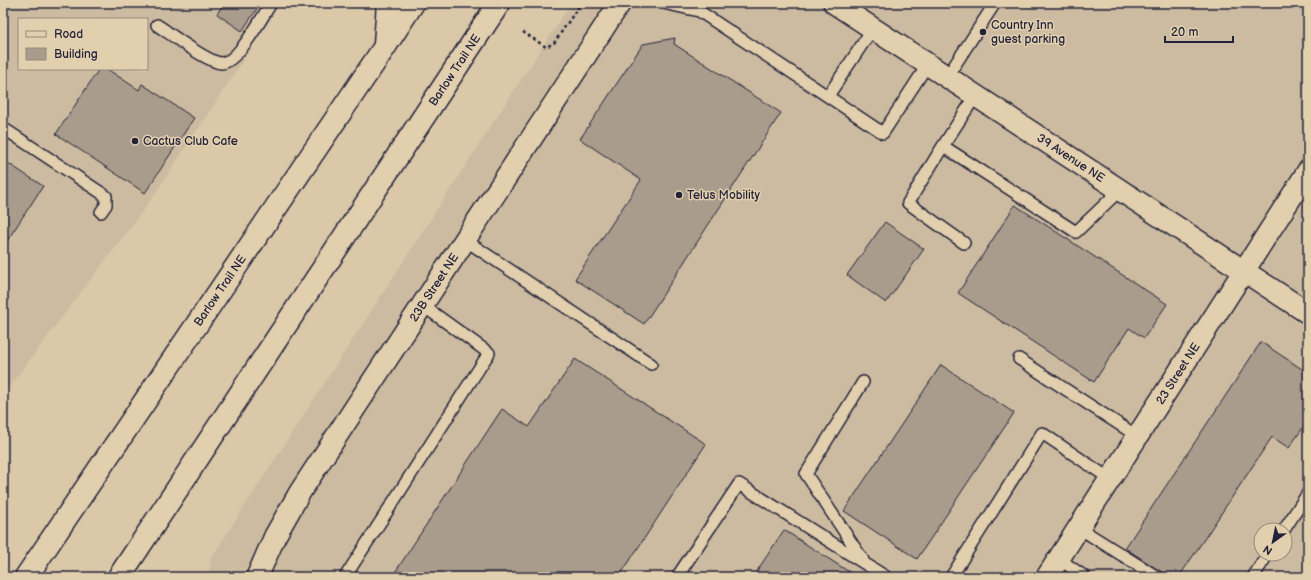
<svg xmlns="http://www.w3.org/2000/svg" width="1311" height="580" font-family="'Balsamiq Sans',sans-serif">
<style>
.built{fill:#ccbba0;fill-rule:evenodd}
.building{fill:#aa9c8c;stroke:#22223b}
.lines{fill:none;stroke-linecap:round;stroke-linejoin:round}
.service-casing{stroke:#22223b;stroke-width:14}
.minor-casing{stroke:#22223b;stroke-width:24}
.primary-casing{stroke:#22223b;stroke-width:25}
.path{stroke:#22223b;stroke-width:2.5;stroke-dasharray:3 3;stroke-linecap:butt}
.service{stroke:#e2cfad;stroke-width:11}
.minor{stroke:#e2cfad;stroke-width:21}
.primary{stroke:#e2cfad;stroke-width:22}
.poi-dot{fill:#22223b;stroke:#e2cfad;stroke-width:1.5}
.labels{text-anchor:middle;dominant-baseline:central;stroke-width:3;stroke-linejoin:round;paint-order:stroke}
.poi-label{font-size:12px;fill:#22223b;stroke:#e2cfad;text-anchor:start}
.street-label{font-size:12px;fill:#22223b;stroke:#e2cfad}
</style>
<rect width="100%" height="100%" fill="#dac8a8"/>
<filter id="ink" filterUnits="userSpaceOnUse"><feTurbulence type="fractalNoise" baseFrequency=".025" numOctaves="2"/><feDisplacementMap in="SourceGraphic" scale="8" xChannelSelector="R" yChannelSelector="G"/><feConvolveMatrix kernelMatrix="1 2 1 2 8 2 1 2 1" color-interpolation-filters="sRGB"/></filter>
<g filter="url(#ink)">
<path class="built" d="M3 3H281L151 200 3 395ZM19 19H147V69H19Z
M571 3H1308V577H208L211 558ZM1261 530H1285V554H1261Z"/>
<path class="building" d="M224 3H261L242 31 217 14Z
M675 38 674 44 781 113 644 324 575 279 641 180 580 139 643 44Z
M99 69H107L139 90 142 84 194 118 145 193 56 134Z
M3 160 43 186 3 247Z
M1015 205 1167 304 1144 338 1129 328 1094 382 958 293Z
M885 222 924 249 886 303 847 275Z
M1261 342 1308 373V420L1289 448 1272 437 1179 577H1169L1125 548Z
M575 359 706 444 619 577H392L502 409 529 427Z
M941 365 1014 413 917 559 844 511Z
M784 530 857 577H753Z"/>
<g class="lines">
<defs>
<path id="service" d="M663 3 699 11 883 133 928 64
M157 25C171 34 207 62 221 63 237 64 263 16 271 3
M947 77 995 3
M976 95 943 146 1076 232 1120 190
M828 96 873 28
M3 128 106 196V205L101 212
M943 146 908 203 964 243
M465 240 651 364
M1019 359 1137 436
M1079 528 1157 577
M1284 530 1308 493
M1059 559 1085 577
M863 560 806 474 863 382
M345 577 489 353 422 305
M677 577 739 484 886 577
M951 577 1042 433 1110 479
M1253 577 1268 554"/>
<g id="minor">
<path id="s1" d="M834 3 1308 313"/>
<path id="s2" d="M257 577 275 536 300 492 620 3"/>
<path id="s3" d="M1047 577 1308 171"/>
</g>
<g id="primary">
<path d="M385 44 388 3"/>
<path id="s4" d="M26 577 384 48 413 3"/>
<path id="s5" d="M119 577 499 3"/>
</g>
</defs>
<use href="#service" class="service-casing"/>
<use href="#minor" class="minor-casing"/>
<use href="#primary" class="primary-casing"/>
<path class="path" d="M523 32 546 47 554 43 581 3"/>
<use href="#service" class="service"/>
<use href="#minor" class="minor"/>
<use href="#primary" class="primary"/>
</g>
</g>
<g class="poi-dot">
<circle cx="983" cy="32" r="4"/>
<circle cx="135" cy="141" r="4"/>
<circle cx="679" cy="195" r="4"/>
</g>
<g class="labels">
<g class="poi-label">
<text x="991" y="25">Country Inn<tspan x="991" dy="14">guest parking</tspan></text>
<text x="143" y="141">Cactus Club Cafe</text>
<text x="687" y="195">Telus Mobility</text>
</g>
<g class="street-label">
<text stroke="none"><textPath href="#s5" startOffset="608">Barlow Trail NE</textPath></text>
<text stroke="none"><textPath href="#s1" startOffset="283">39 Avenue NE</textPath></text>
<text stroke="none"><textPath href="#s2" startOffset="340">23B Street NE</textPath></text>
<text stroke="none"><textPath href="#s4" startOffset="346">Barlow Trail NE</textPath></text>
<text stroke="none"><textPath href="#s3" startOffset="242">23 Street NE</textPath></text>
</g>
</g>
<rect width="1311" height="580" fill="none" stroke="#e2cfad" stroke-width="16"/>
<rect x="8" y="8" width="1295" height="564" fill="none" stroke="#22223b" stroke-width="1.5" filter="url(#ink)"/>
<rect x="18" y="18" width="130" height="52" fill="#e2cfad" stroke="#958a7f"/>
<rect x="26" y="31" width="20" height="6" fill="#e2cfad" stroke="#958a7f"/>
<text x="54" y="38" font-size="12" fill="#22223b">Road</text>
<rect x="26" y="48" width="20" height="12" fill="#aa9c8c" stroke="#958a7f"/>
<text x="54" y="58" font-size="12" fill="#22223b">Building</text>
<g transform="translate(1273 542) rotate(213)"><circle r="19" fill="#e2cfad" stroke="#958a7f"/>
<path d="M0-3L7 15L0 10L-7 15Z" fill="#22223b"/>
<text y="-6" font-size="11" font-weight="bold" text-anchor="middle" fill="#22223b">N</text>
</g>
<path d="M1165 36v6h68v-6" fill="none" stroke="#22223b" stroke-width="2"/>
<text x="1171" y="36" font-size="12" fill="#22223b" stroke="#e2cfad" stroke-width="3" paint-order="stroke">20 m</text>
</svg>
